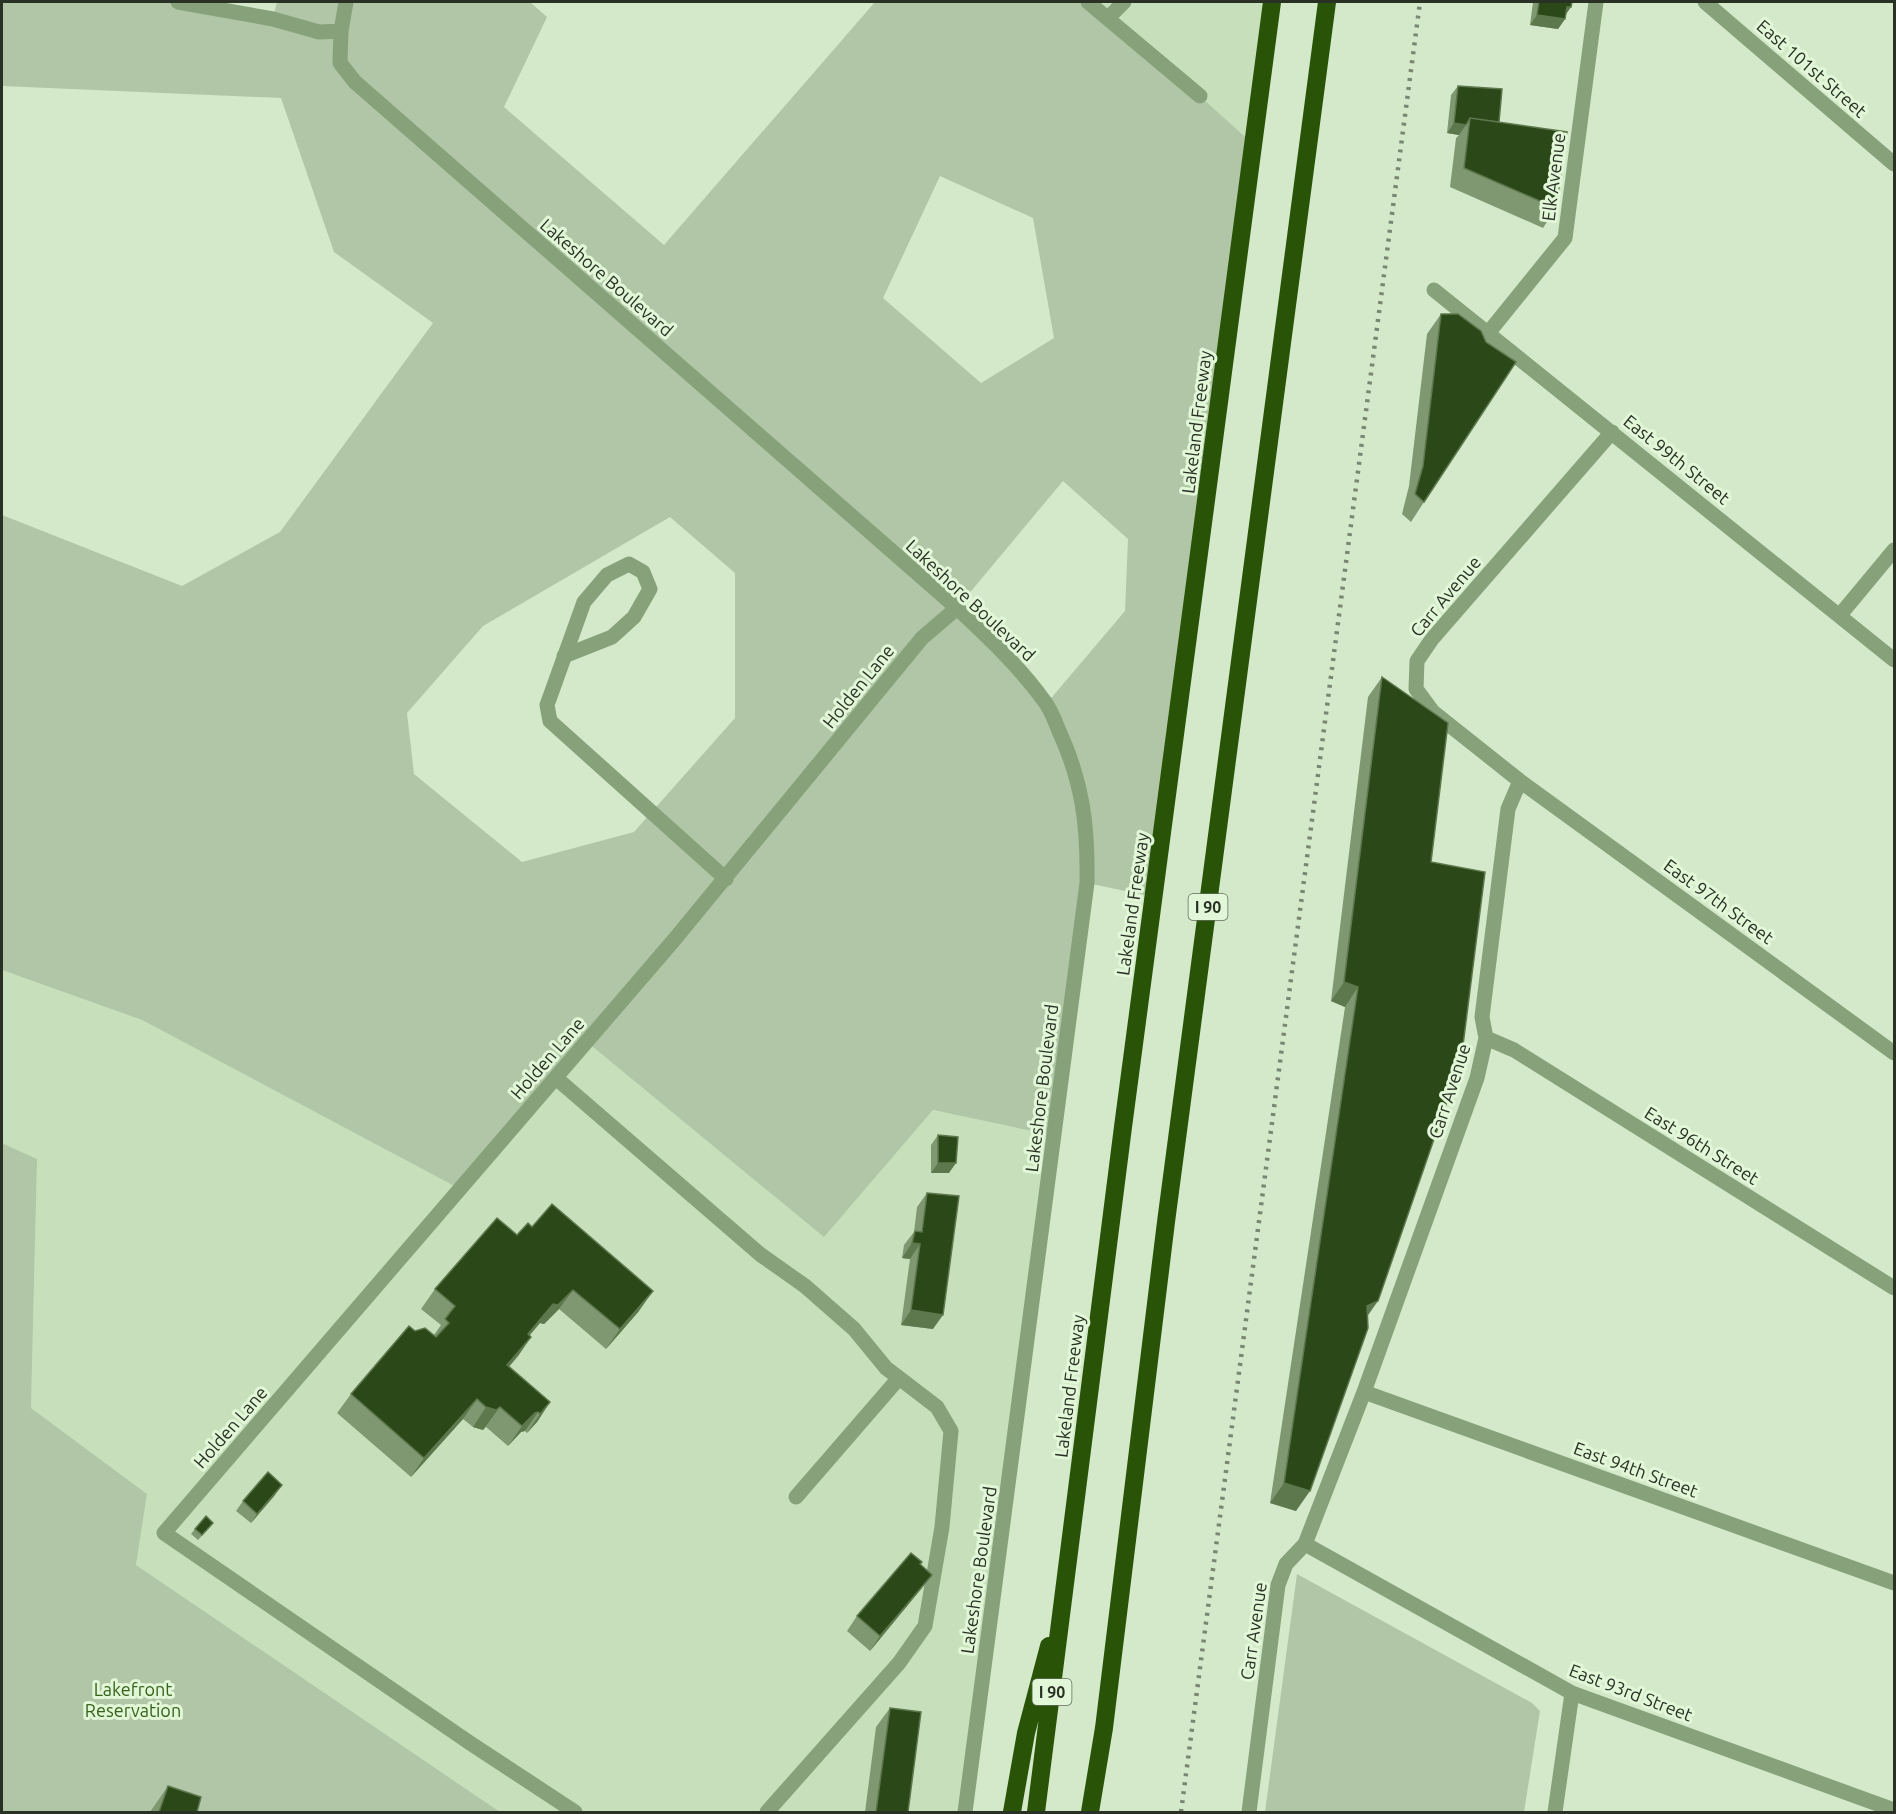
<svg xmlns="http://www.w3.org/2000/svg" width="1896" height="1814" font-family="Ubuntu,sans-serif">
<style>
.built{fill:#c7e0bb}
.green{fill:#b0c6a6;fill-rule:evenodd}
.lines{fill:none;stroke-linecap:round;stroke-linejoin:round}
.minor{stroke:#87a27b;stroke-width:15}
.highway{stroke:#295407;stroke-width:18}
.rail{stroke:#798772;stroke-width:4.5;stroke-dasharray:3 6;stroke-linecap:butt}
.wall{fill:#809872}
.shaded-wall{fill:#5e784e}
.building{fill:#2b4819;stroke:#5e784e;stroke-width:1.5}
.labels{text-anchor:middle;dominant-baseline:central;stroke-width:6;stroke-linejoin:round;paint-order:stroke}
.shield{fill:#e1f7d7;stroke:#606c5a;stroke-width:1.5}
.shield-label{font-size:16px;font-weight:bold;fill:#293125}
.street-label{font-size:18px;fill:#293125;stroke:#e1f7d7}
.park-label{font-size:18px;fill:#37621c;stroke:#e1f7d7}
</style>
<rect width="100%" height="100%" fill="#d4e9ca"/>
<path class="built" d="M1088 2H1272L1253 144 1200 96Z
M2 970 142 1020 460 1189 587 1042 824 1236 933 1110 1055 1136 965 1812H500L136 1565 147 1494 31 1408 37 1159 2 1143Z"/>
<path class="green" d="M2 2H178L273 18 277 2H530L547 17 504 107 664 245 875 2H1088L1200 96 1253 144 1154 897 1087 883 1055 1136 933 1110 824 1237 587 1042 460 1189 142 1020 2 970V515L182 586 280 532 433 323 334 252 281 98 2 86ZM940 176 1033 218 1054 338 981 383 883 298ZM1063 481 1128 539 1125 611 1047 703 957 608ZM670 517 735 573V718L634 832 522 862 414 774 407 713 483 626Z
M2 1143 37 1159 31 1408 147 1494 136 1565 500 1812H2Z
M1297 1574 1532 1703 1540 1711 1524 1812H1265Z"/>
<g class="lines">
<path class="minor" d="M178 2 273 19 319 32 341 31
M346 2 341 31 340 63 355 82 957 608C988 637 1020 667 1045 702 1051 710 1055 721 1059 731 1083 783 1088 827 1087 883L965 1812
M1088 2 1200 96
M1705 2 1894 164
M1108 18 1124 2
M1434 290 1894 660
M1489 332 1565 238 1596 2
M1612 432 1432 639 1417 661 1416 689 1433 712 1520 781 1894 1053
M1840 615 1894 550
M564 656 612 637 634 617 650 589 643 572 629 564 607 575 584 602 547 705 550 721 726 879
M1486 1038 1514 1050 1894 1288
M556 1078 761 1255 805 1286 854 1329 886 1368 937 1407 951 1431 942 1527 925 1626 899 1663 767 1812
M1364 1392 1894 1583
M796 1497 899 1378
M1305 1544 1572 1693 1894 1810
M575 1812 470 1743 164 1533 674 940 922 638 957 608
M1249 1812 1278 1585 1286 1564 1305 1544 1364 1392 1477 1078 1486 1038 1482 1017 1508 809 1520 781
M1555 1812 1572 1693"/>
<path class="highway" d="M1012 1812 1026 1733 1049 1646
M1036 1812 1123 1127 1272 2
M1090 1812 1104 1728 1166 1222 1327 2"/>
<path class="rail" d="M1181 1812 1420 2"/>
</g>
<path class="wall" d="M1533 2H1572L1571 7 1565 15V19L1558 29 1530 25Z
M1458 86 1499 122 1556 208 1543 228 1450 187 1456 138 1459 135 1447 133 1451 95Z
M1441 314 1486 342 1424 502 1411 522 1402 514 1409 486 1427 334Z
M1382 677 1368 1316 1296 1511 1270 1503 1345 1007 1331 1001 1368 697Z
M938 1135 949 1173H931V1145Z
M927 1193 933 1329 901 1325 910 1259 902 1258 904 1245 914 1232 917 1207Z
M517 1235 639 1311 606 1349 559 1309 544 1324 540 1323 530 1335 531 1337 518 1356 509 1367 550 1402 537 1422 527 1433 525 1431 521 1432 508 1446 486 1427 483 1430 473 1427 463 1419 411 1477 337 1413 351 1394 415 1331 434 1335 441 1325 421 1309 435 1289Z
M275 1495 251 1523 236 1511 243 1501Z
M209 1528 198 1540 191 1534 195 1529Z
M920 1564 921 1589 870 1651 847 1631 857 1616Z
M890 1708 908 1812H865L876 1727Z
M168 1786 197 1812H150Z"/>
<path class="shaded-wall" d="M1567 7H1571L1564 17Z
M1537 15 1565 19 1558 29 1530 25Z
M1454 123 1466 125 1459 135 1447 133Z
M1344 982 1358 987 1345 1007 1331 1001Z
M938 1163H956L949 1173H931Z
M912 1243 920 1244 910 1259 902 1258Z
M573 1290 559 1309 544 1324 540 1323 514 1353 528 1334 553 1304Z
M653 1291 639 1311 606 1349 620 1329Z
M1378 1301 1364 1321 1367 1306Z
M911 1310 943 1315 933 1329 901 1325Z
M531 1337 518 1356 493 1385 507 1365Z
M477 1399 463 1419 411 1477 424 1458Z
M550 1402 537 1422 527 1433 540 1414Z
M486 1407H500L483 1430 473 1427Z
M538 1412 525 1431 521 1432 508 1446 522 1426 535 1413Z
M1284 1483 1310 1491 1296 1511 1270 1503Z
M282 1485 275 1495 251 1523 257 1514Z
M932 1575 921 1589 870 1651 880 1636Z"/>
<path class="building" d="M1539 2H1572L1571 7H1567L1565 19 1537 15Z
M1458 86 1502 89 1499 122 1470 118 1466 125 1454 123Z
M1470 118 1567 132 1556 208 1464 168Z
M1441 314H1458L1481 331 1486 342 1516 362 1424 502 1415 494 1423 466Z
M1382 677 1448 723 1431 862 1485 872 1461 1061 1378 1301 1367 1306 1368 1328 1310 1491 1284 1483 1358 987 1344 982Z
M938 1135 958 1137 956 1163H938Z
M927 1193 959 1196 943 1315 911 1310 920 1244 912 1243 915 1231 922 1232Z
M552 1204 653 1291 620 1329 573 1290 558 1305 553 1304 528 1334 531 1337 507 1365 550 1402 540 1414 538 1412 535 1413 522 1426 500 1407 496 1410 486 1407 477 1399 424 1458 351 1394 409 1326 415 1331 425 1328 436 1337 449 1323 445 1319 455 1306 435 1289 497 1218 517 1235 528 1223 532 1227Z
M268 1472 282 1485 257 1514 243 1501Z
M206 1516 213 1523 202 1535 195 1529Z
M911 1553 922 1562 920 1564 932 1575 880 1636 857 1616Z
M890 1708 921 1712 908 1812H876Z
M168 1786 201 1797 197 1812H159Z"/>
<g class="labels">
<g class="shield">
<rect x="1188.5" y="894" width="39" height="26" rx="4.5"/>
<rect x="1032.5" y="1679" width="39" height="26" rx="4.5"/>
</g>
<g class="shield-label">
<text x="1208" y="907">I 90</text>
<text x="1052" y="1692">I 90</text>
</g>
<g class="street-label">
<text transform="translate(1812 68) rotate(41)">East 101st Street</text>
<text transform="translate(1553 177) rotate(-83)">Elk Avenue</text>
<text transform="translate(607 277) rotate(41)">Lakeshore Boulevard</text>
<text transform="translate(1196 422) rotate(-83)">Lakeland Freeway</text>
<text transform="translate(1677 459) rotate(39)">East 99th Street</text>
<text transform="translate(1445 596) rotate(-50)">Carr Avenue</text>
<text transform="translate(971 600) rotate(43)">Lakeshore Boulevard</text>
<text transform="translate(858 686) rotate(-51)">Holden Lane</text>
<text transform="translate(1719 901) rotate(36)">East 97th Street</text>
<text transform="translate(1132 904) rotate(-82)">Lakeland Freeway</text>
<text transform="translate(547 1058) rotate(-49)">Holden Lane</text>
<text transform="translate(1041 1088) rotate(-83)">Lakeshore Boulevard</text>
<text transform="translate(1449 1091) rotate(-72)">Carr Avenue</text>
<text transform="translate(1702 1145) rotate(32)">East 96th Street</text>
<text transform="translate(1069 1386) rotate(-83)">Lakeland Freeway</text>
<text transform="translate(230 1427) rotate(-49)">Holden Lane</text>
<text transform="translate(1636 1469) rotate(20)">East 94th Street</text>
<text transform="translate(978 1570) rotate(-82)">Lakeshore Boulevard</text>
<text transform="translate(1253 1631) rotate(-82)">Carr Avenue</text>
<text transform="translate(1631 1692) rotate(21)">East 93rd Street</text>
</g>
<g class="park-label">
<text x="133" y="1689">Lakefront<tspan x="133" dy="21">Reservation</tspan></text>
</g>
</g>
<rect width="1896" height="1814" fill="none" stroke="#293125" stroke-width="6"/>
</svg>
